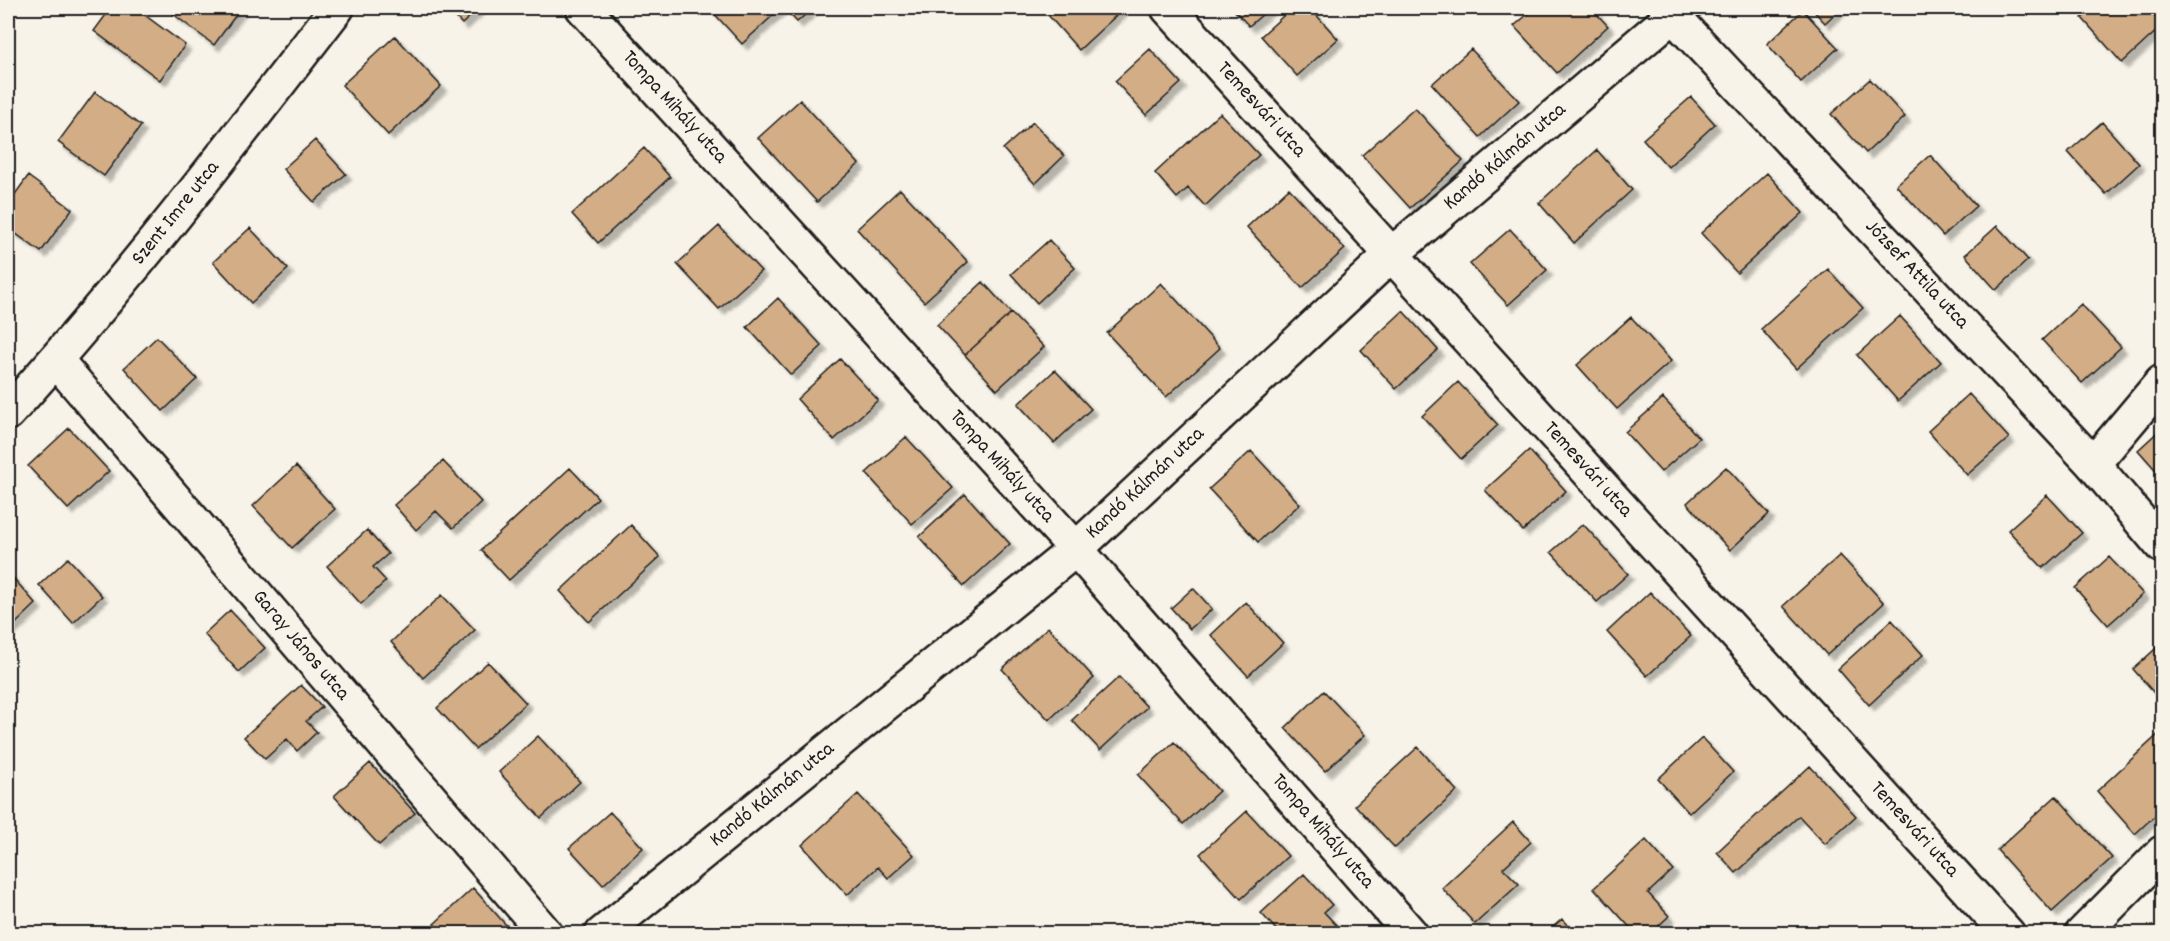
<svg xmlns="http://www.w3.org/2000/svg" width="2170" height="941" font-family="Dekko,sans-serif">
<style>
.building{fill:#d3ad85;stroke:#1c1c1c;stroke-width:1.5;filter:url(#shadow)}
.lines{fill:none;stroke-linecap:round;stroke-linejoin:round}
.minor-casing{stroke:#1c1c1c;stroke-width:38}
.minor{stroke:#f7f3e8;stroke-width:33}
.labels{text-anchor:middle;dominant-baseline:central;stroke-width:6;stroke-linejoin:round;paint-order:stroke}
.street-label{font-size:21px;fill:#1c1c1c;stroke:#f7f3e8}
</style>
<defs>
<filter id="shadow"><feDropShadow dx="5.5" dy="5.5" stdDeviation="1.5" flood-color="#0004"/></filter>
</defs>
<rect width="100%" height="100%" fill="#f7f3e8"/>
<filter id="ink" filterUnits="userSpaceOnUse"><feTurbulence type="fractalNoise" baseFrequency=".0167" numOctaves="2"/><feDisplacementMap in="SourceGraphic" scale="12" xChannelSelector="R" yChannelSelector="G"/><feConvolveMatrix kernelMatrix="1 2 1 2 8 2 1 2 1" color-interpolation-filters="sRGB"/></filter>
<g filter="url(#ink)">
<path class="building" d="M111 8H135L185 45 160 80 94 31Z
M178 8H241L214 45 173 14Z
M447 8H479L462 24Z
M712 8H781L742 44 710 9Z
M784 8H813L797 22Z
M1056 8H1117L1121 11 1079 50 1048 15Z
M1232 8H1270L1249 26Z
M1292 8H1310L1338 39 1297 76 1261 36Z
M1535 8H1591L1608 26 1557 73 1514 26Z
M1811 8H1841L1825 23Z
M2093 8H2148L2162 26 2122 63 2082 18Z
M1803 10 1838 48 1801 82 1767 44Z
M395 36 441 86 388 135 342 85Z
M1150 49 1181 83 1146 115 1115 81Z
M1471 49 1519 101 1480 137 1432 84Z
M1870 79 1905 117 1866 153 1831 114Z
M95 92 141 126 104 176 58 142Z
M1691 97 1715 124 1668 167 1643 139Z
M800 100 859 164 817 202 758 138Z
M1415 108 1463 161 1410 208 1362 155Z
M1220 113 1259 155 1205 206 1188 188 1177 198 1155 173Z
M1033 122 1064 156 1035 184 1003 149Z
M2102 122 2139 164 2106 194 2068 152Z
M315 140 346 174 314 202 283 169Z
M644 148 670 177 598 243 572 214Z
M1597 150 1632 190 1574 243 1539 203Z
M1930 155 1976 206 1943 236 1896 185Z
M1767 173 1803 213 1737 273 1701 233Z
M28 176 72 209 41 252 8 228V204Z
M1289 188 1345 249 1302 288 1247 227Z
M900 189 968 262 924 302 857 229Z
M719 226 761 271 719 309 677 264Z
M1997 226 2028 260 1996 290 1965 255Z
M250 228 288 269 251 303 213 262Z
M1510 229 1547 270 1508 305 1470 264Z
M1049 240 1075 268 1037 303 1011 274Z
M1828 269 1863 308 1796 369 1761 329Z
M983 282 1011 313 965 355 937 325Z
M1161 283 1220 348 1166 397 1107 333Z
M778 298 822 346 791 375 747 327Z
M2081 304 2121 347 2082 383 2042 340Z
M1403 311 1438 350 1396 389 1361 350Z
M1011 313 1044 347 997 390 965 355Z
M1900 316 1941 362 1898 401 1857 355Z
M1631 317 1671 361 1617 409 1577 365Z
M157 337 197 379 163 411 124 368Z
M840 359 878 400 834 440 797 399Z
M1055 370 1091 409 1054 443 1018 404Z
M1458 382 1498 425 1461 459 1422 416Z
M1969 394 2009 438 1967 475 1928 431Z
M1663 398 1699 438 1661 472 1625 432Z
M69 428 109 471 68 509 28 466Z
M2162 428V477L2138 450Z
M906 437 953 488 912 524 866 473Z
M1529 450 1566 491 1523 531 1485 490Z
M1251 451 1300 504 1258 542 1209 489Z
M443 461 481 502 453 528 436 511 416 530 394 505Z
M296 466 335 509 292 548 253 506Z
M1726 467 1769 514 1730 550 1687 503Z
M570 468 598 498 509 580 481 550Z
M965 494 1010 544 964 586 919 537Z
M2047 495 2082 533 2043 568 2008 530Z
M1583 524 1628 574 1597 602 1551 552Z
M631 525 660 557 589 622 560 591Z
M367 530 388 554 373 567 386 581 361 604 327 566Z
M1840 555 1884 603 1827 655 1783 606Z
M2109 557 2143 594 2108 625 2075 588Z
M68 558 102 596 73 623 39 585Z
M8 572 36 604 8 631Z
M1193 588 1212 609 1190 629 1171 608Z
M1650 592 1691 636 1647 676 1607 632Z
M442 595 475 630 423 678 391 642Z
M1246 602 1283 643 1248 676 1211 635Z
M230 610 265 648 239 672 204 634Z
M1892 620 1923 655 1869 705 1838 669Z
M1048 627 1094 678 1049 720 1002 669Z
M2162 643V700L2161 701 2133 669Z
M488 662 526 703 475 749 437 708Z
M1119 677 1147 707 1100 750 1072 720Z
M301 685 322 707 306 721 317 732 297 751 287 739 265 759 244 737Z
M1324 691 1365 735 1325 771 1285 728Z
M2162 731V809L2135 834 2097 791Z
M538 736 580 782 541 818 499 772Z
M1702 738 1733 772 1689 813 1658 779Z
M1174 742 1219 791 1183 824 1138 775Z
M1418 747 1457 791 1395 848 1355 805Z
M370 763 415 813 379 845 334 796Z
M1810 766 1856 816 1825 844 1799 816 1736 873 1717 852Z
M858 794 914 855 888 878 878 867 847 895 802 845Z
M2056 796 2112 858 2052 912 1997 850Z
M1247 811 1288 856 1241 899 1200 854Z
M610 812 643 848 603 885 569 848Z
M1513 822 1531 842 1503 868 1519 884 1475 924 1442 888Z
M1646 840 1673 870 1648 893 1669 916 1650 934H1636L1594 888Z
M1304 874 1332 905 1324 912 1339 928 1333 934H1280L1261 913Z
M473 888 514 934H443L434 924Z
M1562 919 1575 934H1545Z"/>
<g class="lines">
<defs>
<g id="minor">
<path id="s1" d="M583 8 1076 549 1411 934"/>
<path id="s2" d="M1168 8 2008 934"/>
<path id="s3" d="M1666 8 2093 464 2162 546"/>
<path id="s4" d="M56 360 546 934"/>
<path id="s5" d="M8 413C125 284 231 146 337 8"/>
<path d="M2093 464 2162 382"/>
<path id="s6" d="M602 934 1076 549 1393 253 1673 15"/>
<path d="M2082 934 2162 853"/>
</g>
</defs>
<use href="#minor" class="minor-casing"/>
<use href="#minor" class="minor"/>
</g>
</g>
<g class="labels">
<g class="street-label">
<text stroke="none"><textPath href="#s1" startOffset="135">Tompa Mihály utca</textPath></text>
<text stroke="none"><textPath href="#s2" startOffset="138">Temesvári utca</textPath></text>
<text stroke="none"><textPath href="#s6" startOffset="1192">Kandó Kálmán utca</textPath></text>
<text stroke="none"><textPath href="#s5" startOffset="261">Szent Imre utca</textPath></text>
<text stroke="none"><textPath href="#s3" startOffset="366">József Attila utca</textPath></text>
<text stroke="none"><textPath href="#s1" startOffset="621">Tompa Mihály utca</textPath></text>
<text stroke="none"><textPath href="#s2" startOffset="624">Temesvári utca</textPath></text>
<text stroke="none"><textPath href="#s6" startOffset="706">Kandó Kálmán utca</textPath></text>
<text stroke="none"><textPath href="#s4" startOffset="376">Garay János utca</textPath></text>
<text stroke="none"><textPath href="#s6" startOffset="220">Kandó Kálmán utca</textPath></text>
<text stroke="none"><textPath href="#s2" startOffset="1110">Temesvári utca</textPath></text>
<text stroke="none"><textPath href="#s1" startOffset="1107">Tompa Mihály utca</textPath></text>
</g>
</g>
<rect width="2170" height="941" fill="none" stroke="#f7f3e8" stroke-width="30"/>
<rect x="15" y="15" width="2140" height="911" fill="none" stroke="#1c1c1c" stroke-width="2" filter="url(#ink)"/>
</svg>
